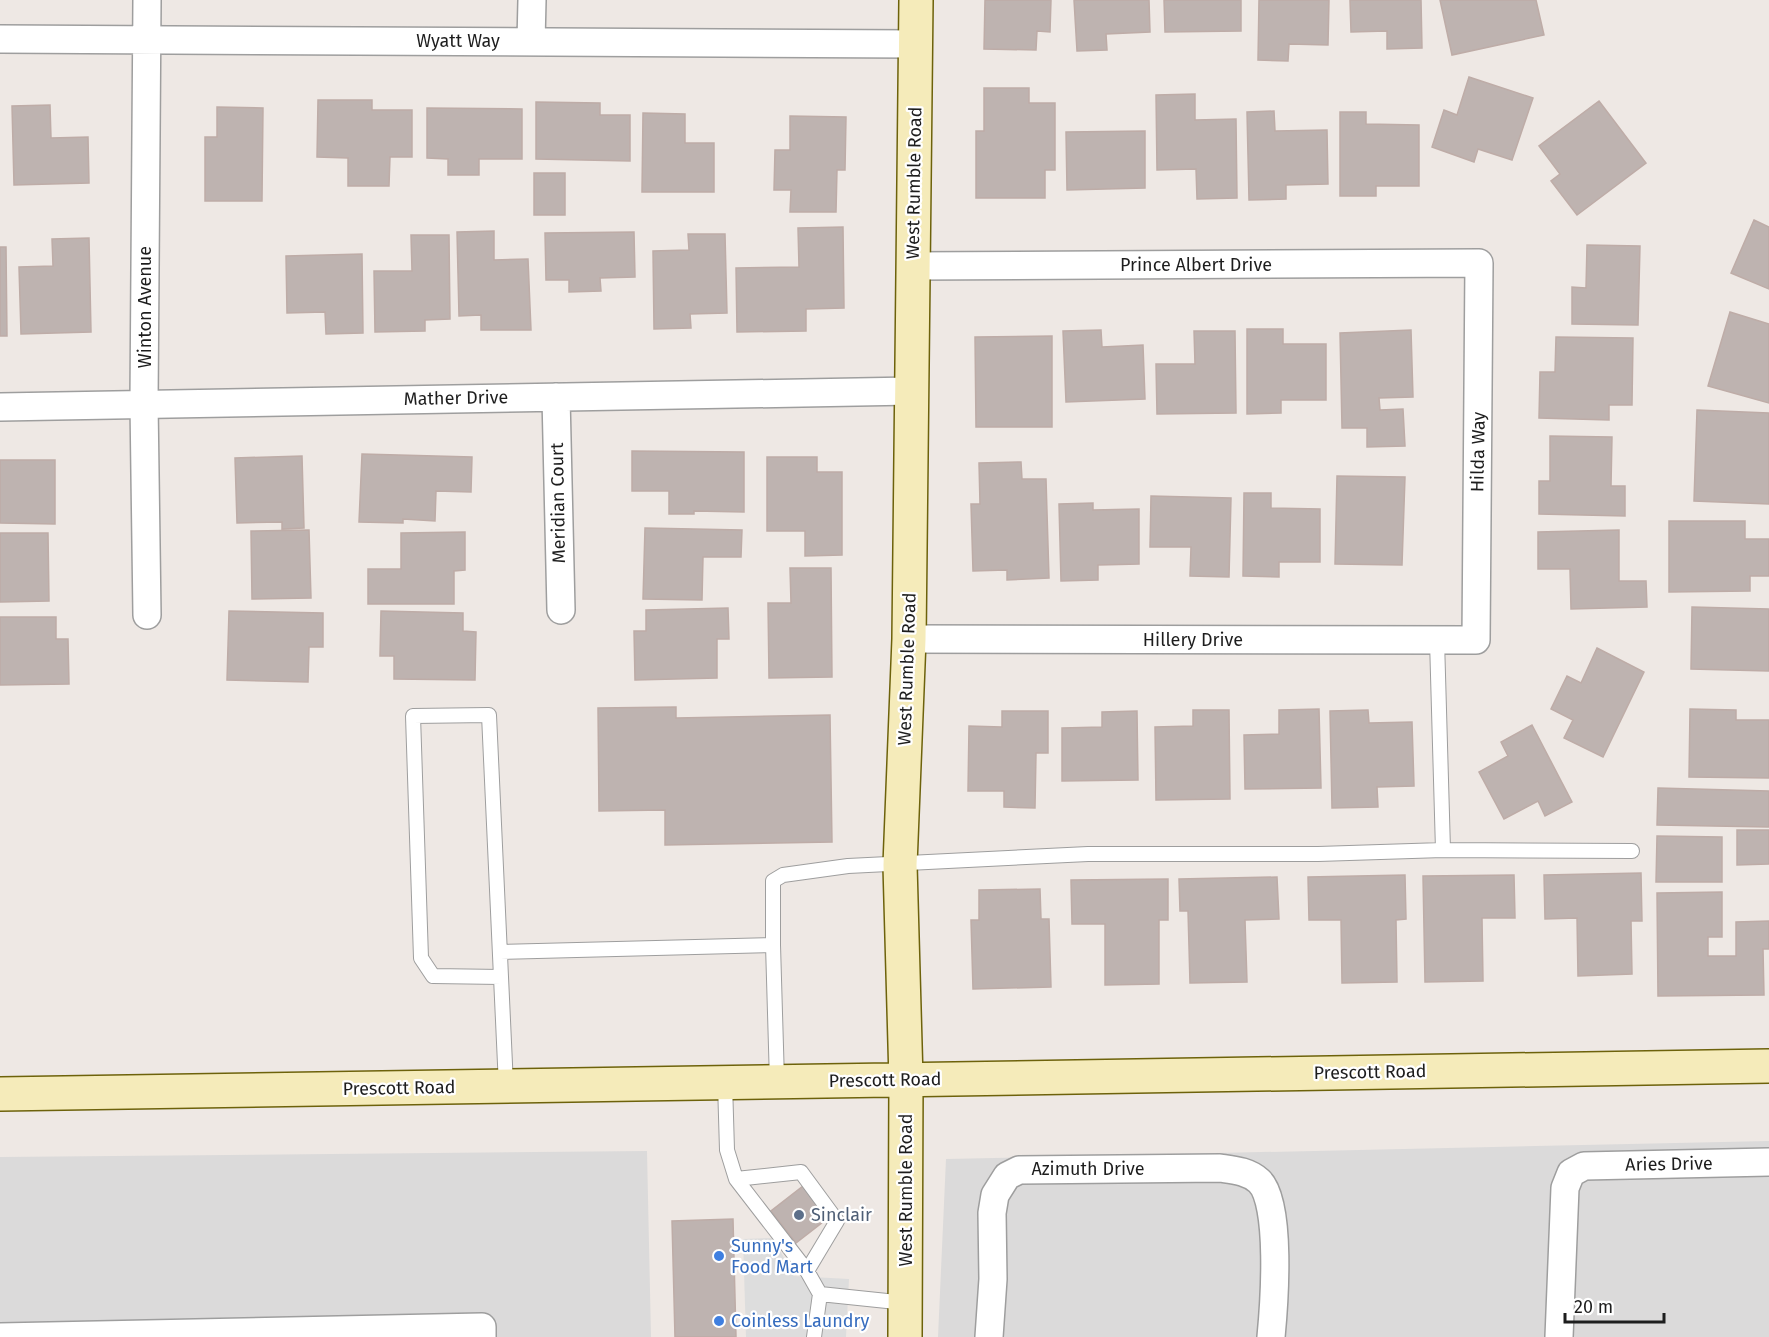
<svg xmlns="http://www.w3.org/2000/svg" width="1769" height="1337" font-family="'Fira Sans',sans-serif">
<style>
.residential{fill:#dbdada}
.parking{fill:#ddd}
.building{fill:#beb3b0;stroke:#beaca7;stroke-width:1.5}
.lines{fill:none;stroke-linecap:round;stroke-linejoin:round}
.lane-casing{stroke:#9e9e9e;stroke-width:16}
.street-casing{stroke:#9e9e9e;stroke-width:30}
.secondary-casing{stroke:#6d620b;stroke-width:36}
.lane{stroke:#fff;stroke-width:14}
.street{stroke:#fff;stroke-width:27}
.secondary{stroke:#f5ebba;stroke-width:33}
.service-dot{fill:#5c6f8a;stroke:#fff;stroke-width:2}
.shop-dot{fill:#3f7fe0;stroke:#fff;stroke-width:2}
.labels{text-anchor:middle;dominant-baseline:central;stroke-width:4.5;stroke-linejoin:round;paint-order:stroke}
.street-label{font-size:18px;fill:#1d1d1d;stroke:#fff}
.service-label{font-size:18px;fill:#4e5e75;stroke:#fff;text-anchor:start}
.shop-label{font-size:18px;fill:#366cbe;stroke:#fff;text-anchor:start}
</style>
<rect width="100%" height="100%" fill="#eee8e4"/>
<path class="residential" d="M1769 1141V1337H938L946 1159Z
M647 1151 651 1337H0V1157Z"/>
<path class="parking" d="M773 1238 794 1276 849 1279 846 1337H746L743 1239Z"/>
<path class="building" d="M985 0H1051L1050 32 1037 31 1036 50 984 49Z
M1074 0H1149L1150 32 1106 34 1107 50 1077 51Z
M1164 0H1241V31L1165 32Z
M1259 0H1329L1328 45 1289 44 1288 61 1258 60Z
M1350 0H1421L1422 48 1387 49V31L1351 32Z
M1440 0H1536L1544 35 1452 55Z
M1469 77 1533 98 1512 160 1478 149 1474 162 1432 147 1444 110 1457 115Z
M984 88H1029V103H1055V170H1045V198H976V131H984Z
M1195 94V120L1236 119 1237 198 1197 199 1196 169 1157 170 1156 95Z
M318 100H372V110H412V157H390L389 186H348V158L317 157Z
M1599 101 1646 163 1577 215 1551 181 1560 174 1539 146Z
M536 102 600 103V115H630V161L536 159Z
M50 105 51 138 88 137 89 183 14 185 12 106Z
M217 107 263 108 262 201H205V137H217Z
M427 108 522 109V159H479V175H448V159L427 158Z
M1274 111 1275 131 1327 130 1328 184 1286 185V199L1249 200 1247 112Z
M1340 112H1366V124L1419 125V186H1376V196H1340Z
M643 113 685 114V143H714V192H642Z
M790 116 846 117 845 170H837L836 212H790L791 190H774L775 150H790Z
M1145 131V188L1067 190 1066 132Z
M534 173H565V215H534Z
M1754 220 1769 227V289L1731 273Z
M843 227 844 308 806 309V331L737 332 736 268 799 267 798 228Z
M494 231V260L528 259 531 330H481V315L459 316 457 232Z
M634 232 635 277 600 278 601 291 569 292V280H546L545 233Z
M688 234H725L727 313 690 314 691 328 654 329 653 251 689 250Z
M411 235H449L450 319 425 320V331L375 332 374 271H412Z
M89 238 91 332 21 334 19 267 53 266 52 239Z
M1587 245 1640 246 1638 325 1572 324V287L1586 288Z
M0 247H6L7 336H0Z
M362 254 363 333 326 334 325 312 287 313 286 256Z
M1730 312 1769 324V403L1708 386Z
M1247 329H1283V344H1326V400H1281V413L1247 414Z
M1101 330 1102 347 1143 345 1145 399 1066 402 1063 331Z
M1411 330 1413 397 1379 398 1380 410 1403 409 1405 446 1367 447V428H1342L1340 333Z
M1194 331H1235L1236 413 1157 414 1156 364H1195Z
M1052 336V427H976L975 337Z
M1556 337 1633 338 1632 405H1609V420L1539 418 1540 372H1555Z
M1697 410 1769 413V504L1694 501Z
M1550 436 1612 437 1611 486H1625V516L1539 514V481H1550Z
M632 451 744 452V512L694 511V514H669V491H632Z
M362 454 472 457 471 492 436 491 435 521 403 519V523L359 522Z
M302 456 304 528 282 529V522L237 523 235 458Z
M767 457H817V472H842V555L805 556V531H767Z
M0 460H55V524L0 523Z
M1021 462 1022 479H1046L1049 578 1007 580V570L973 571 971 504H980L979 463Z
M1337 476 1405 477 1402 565 1335 564Z
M1244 493H1271V508L1320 509V562H1279V577L1243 576Z
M1151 496 1231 498 1229 577 1190 576 1191 547H1150Z
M1093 503V510L1139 509V564L1098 565V580L1061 581 1059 504Z
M1669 521H1745V539H1769V576H1750V591L1669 592Z
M645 528 742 530 741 557H703L702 600 643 599Z
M309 530 311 598 252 599 251 531Z
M1619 530V581H1646L1647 607 1571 609 1570 569H1538V532Z
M465 532V570L454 571V604H368V569H401V533Z
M0 533H48L49 601 0 602Z
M790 568H831L832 677 769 678 768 603H791Z
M1692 607 1769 609V671L1691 669Z
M728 608 729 639H717V678L635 680 634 631H646V610Z
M229 611 323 613V647H309L308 682 227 680Z
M381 611 463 613V631L476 632 475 680 394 679V656H380Z
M0 617H56V639H68L69 684 0 685Z
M1597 648 1644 672 1603 757 1564 738 1573 720 1551 709 1567 676 1581 683Z
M676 707V718L830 715 832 842 665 845V810L599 811 598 708Z
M1319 709 1321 788 1245 789 1244 735 1279 734V710Z
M1690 709 1736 710V720H1769V778L1689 777Z
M1193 710H1229L1230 799 1156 800 1155 727 1193 726Z
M1368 710 1369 723 1412 722 1414 786 1377 787 1378 807 1332 808 1330 711Z
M1002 711H1048V753H1036L1035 808 1004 807V791H968L969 726 1002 727Z
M1137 711 1138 780 1062 781V728L1102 727V712Z
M1532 725 1572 802 1545 816 1538 801 1504 819 1479 772 1508 756 1501 742Z
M1658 788 1769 791V827L1657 825Z
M1737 830H1769V864L1737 865Z
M1657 836 1722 837V882H1656Z
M1641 873 1642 921H1631L1632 974 1578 976 1577 918 1545 919 1544 875Z
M1405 875 1406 919 1396 920 1397 982 1342 983 1341 920H1309L1308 877Z
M1514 875 1515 918H1482L1483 981 1425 982 1423 876Z
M1277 877 1279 919 1245 920 1247 982 1190 983 1188 911H1180L1179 879Z
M1168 879V920H1159V984L1105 985V924H1072L1071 880Z
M1040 889 1041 919H1049L1051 987 973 989 971 920H979V890Z
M1722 892V937H1708V956H1736V922L1769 921V949H1763L1764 995 1658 996 1657 893Z
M803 1186 828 1218 796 1243 771 1211Z
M733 1219 736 1337H675L672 1221Z"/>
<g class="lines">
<defs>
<path id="lane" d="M1443 850 1632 851
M773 945V881L783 875 848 866 1088 854H1318L1443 850 1437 640
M500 952 773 945 777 1081
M501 977 433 976 421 958 413 716 489 715 506 1086
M725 1083 727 1150 736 1179 807 1271 820 1294 814 1337
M736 1179 801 1172 837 1221 807 1271
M820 1294 906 1303"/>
<path id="street" d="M147 0 144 403 147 615
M0 39 915 44
M531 42 532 0
M556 397 561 610
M0 407 912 391
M909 639 1476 640 1479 263 913 266
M0 1337 482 1327V1337
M989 1337 993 1279 992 1213 995 1195 1007 1176 1019 1170 1220 1168C1234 1170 1248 1171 1259 1181 1282 1202 1274 1306 1271 1337
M1559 1337 1565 1188 1571 1173 1584 1166 1769 1162"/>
<path id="secondary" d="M0 1094 1769 1066
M905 1337 906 1080 900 865 909 639 916 0"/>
</defs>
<use href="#lane" class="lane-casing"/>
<use href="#street" class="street-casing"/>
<use href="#secondary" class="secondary-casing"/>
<use href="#lane" class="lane"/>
<use href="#street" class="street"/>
<use href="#secondary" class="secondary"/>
</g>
<circle class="service-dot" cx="799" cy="1215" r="6"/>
<g class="shop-dot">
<circle cx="719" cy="1256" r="6"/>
<circle cx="719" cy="1321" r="6"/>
</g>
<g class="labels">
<g class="street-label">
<text x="458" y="41">Wyatt Way</text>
<text transform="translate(914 183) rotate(-89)">West Rumble Road</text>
<text x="1196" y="265">Prince Albert Drive</text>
<text transform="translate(145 307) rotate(-90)">Winton Avenue</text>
<text transform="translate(456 398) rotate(-1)">Mather Drive</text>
<text transform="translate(1478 452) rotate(-89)">Hilda Way</text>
<text transform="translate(558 503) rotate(-91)">Meridian Court</text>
<text x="1193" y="640">Hillery Drive</text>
<text transform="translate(907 669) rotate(-88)">West Rumble Road</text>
<text transform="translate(1370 1072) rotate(-1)">Prescott Road</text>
<text transform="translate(885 1080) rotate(-1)">Prescott Road</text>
<text transform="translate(399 1088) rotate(-1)">Prescott Road</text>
<text transform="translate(1669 1164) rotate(-1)">Aries Drive</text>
<text x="1088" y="1169">Azimuth Drive</text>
<text transform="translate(906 1190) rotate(-90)">West Rumble Road</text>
</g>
<g class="service-label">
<text x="811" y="1215">Sinclair</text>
</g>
<g class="shop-label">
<text x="731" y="1246">Sunny's<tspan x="731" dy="21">Food Mart</tspan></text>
<text x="731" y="1321">Coinless Laundry</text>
</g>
</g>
<path d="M1565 1313v9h99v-9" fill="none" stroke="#1d1d1d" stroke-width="3"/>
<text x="1574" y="1313" font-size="18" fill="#1d1d1d" stroke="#ffffff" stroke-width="4.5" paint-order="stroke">20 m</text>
</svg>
